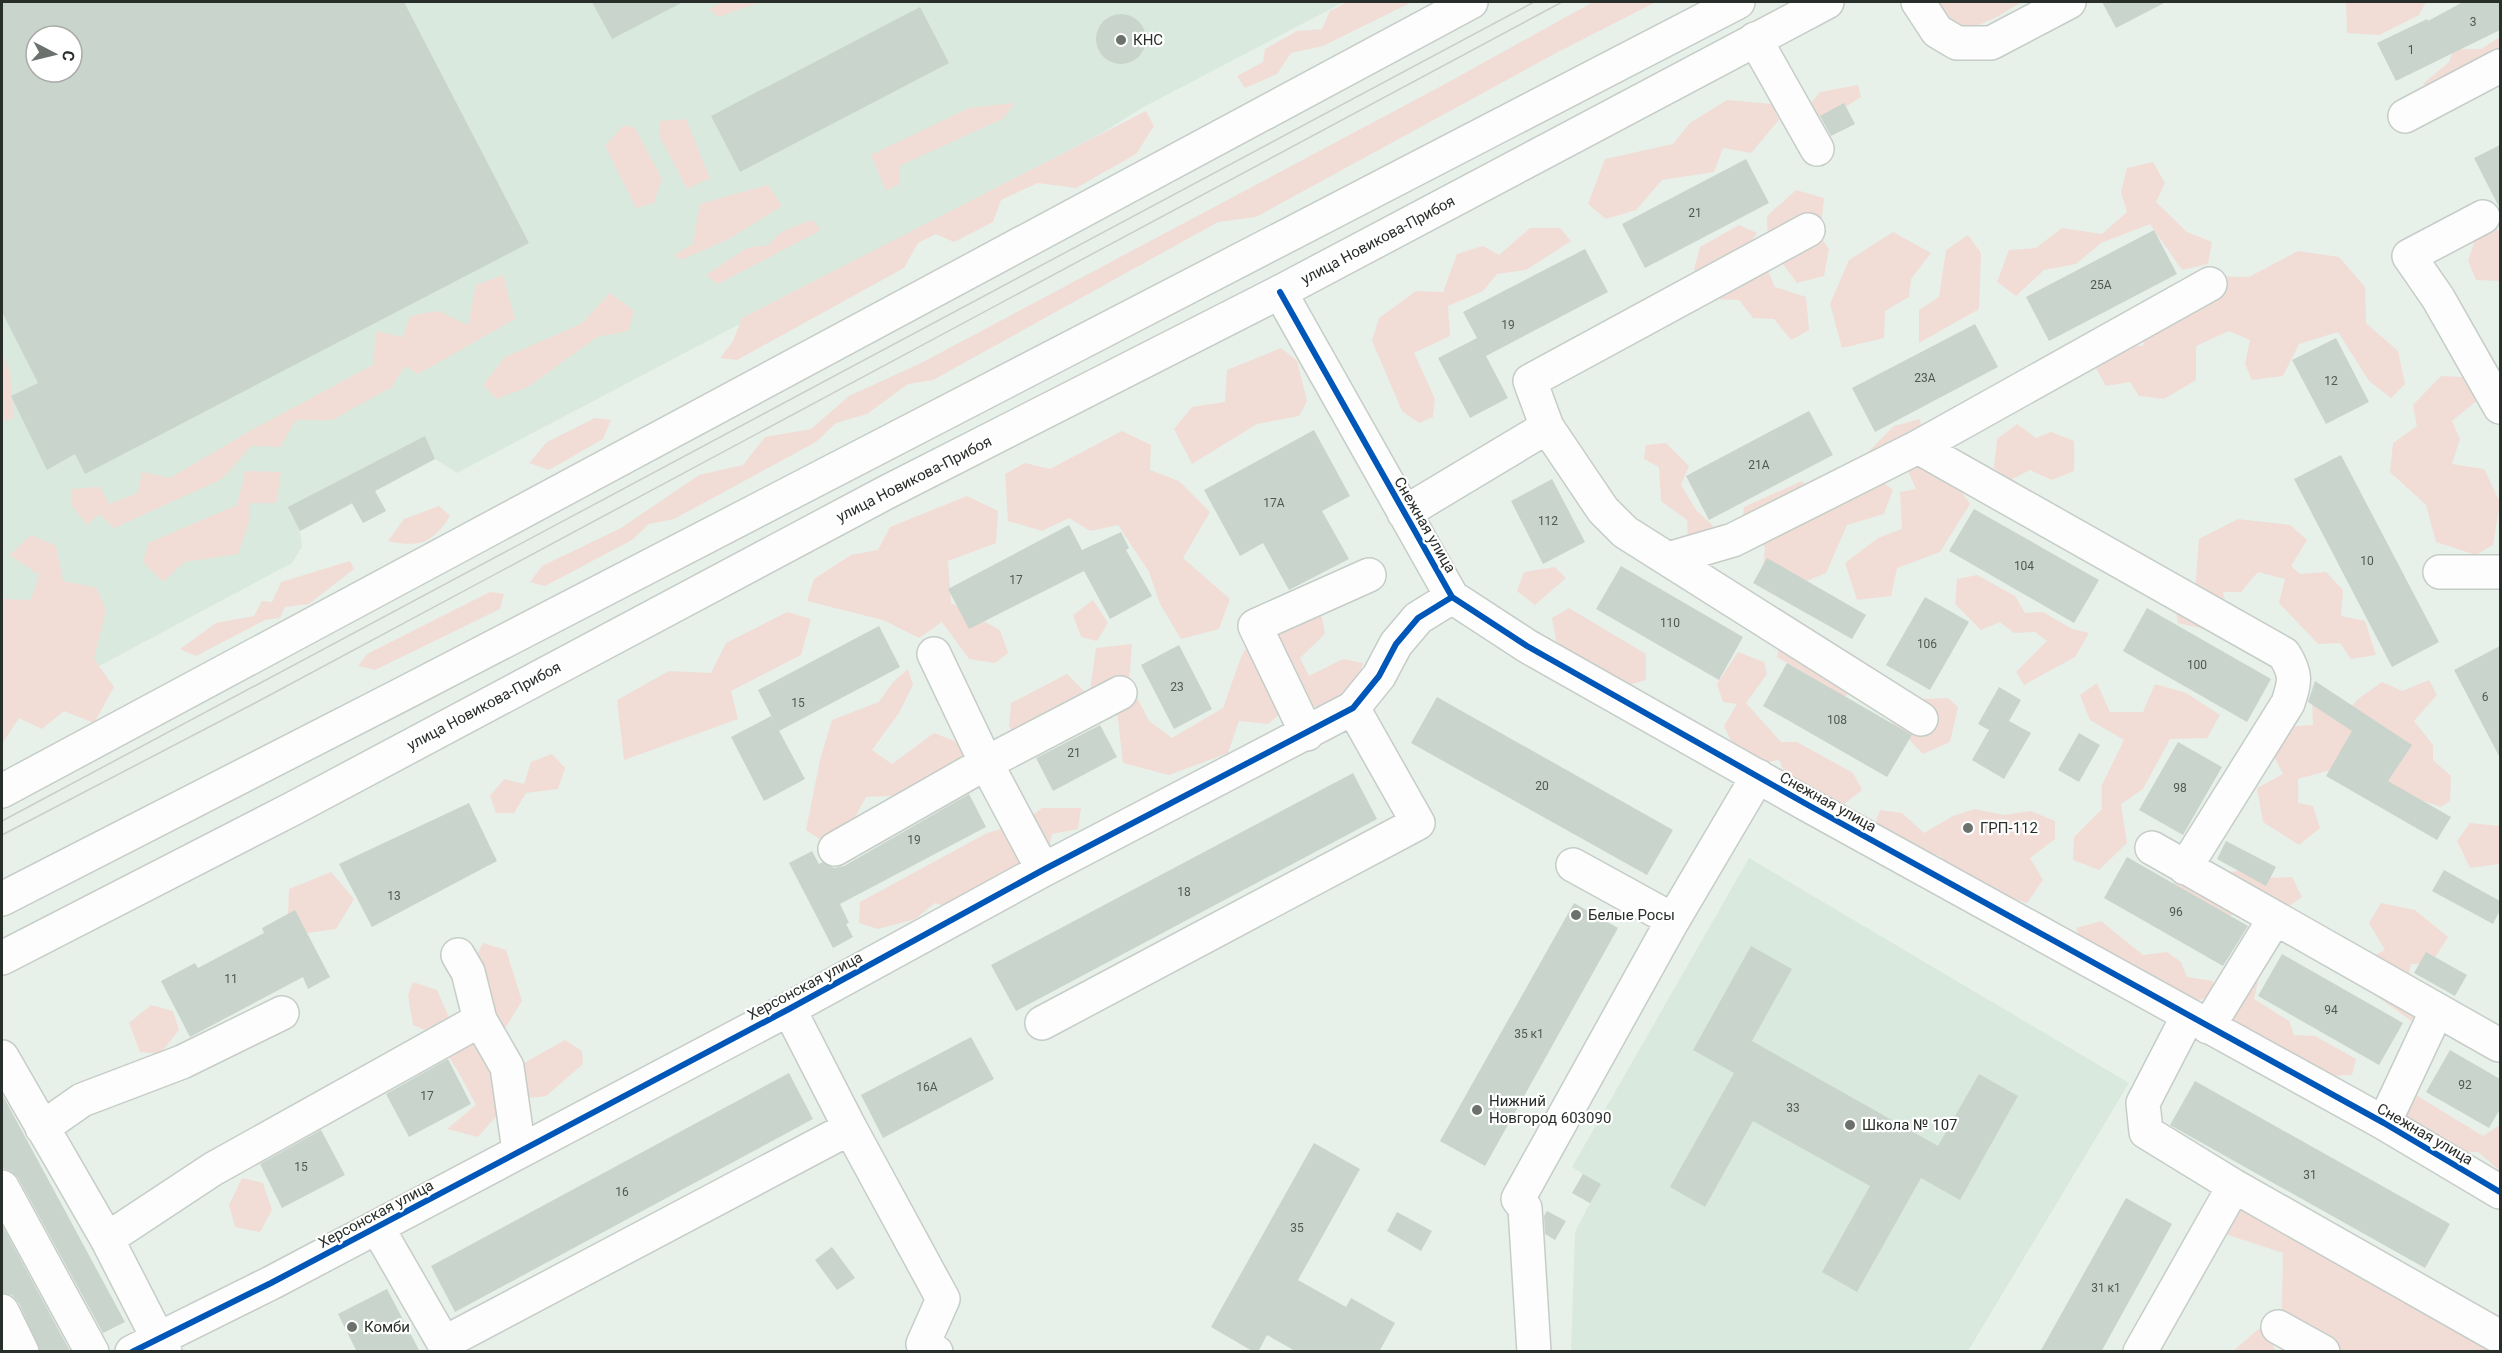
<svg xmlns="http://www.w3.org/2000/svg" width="2502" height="1353" font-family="Roboto,sans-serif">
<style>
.built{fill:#dae9dd;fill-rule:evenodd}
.green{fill:#f1ddd6}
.building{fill:#c9d4cc;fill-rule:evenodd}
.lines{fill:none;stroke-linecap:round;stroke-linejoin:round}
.minor-casing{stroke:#c6cdc8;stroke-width:36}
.major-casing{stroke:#c6cdc8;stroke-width:36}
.minor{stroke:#fcfdfc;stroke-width:33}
.major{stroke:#fcfdfc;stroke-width:33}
.tram{stroke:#cacdcb;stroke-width:1.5}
.cycleway-casing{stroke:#fff;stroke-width:10}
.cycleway{stroke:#0057b8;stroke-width:6}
.poi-dot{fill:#6b726d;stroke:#fff;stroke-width:2}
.labels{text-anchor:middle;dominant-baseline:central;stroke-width:4.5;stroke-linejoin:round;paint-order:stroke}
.number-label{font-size:12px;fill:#505852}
.poi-label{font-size:15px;fill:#282e29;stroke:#fff;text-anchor:start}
.street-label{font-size:15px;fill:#282e29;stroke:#fff}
</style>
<rect width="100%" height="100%" fill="#e8f0ea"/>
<path class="built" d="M2 2H1344L1140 109 1102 133 457 473 435 459 375 491 386 511 363 523 352 504 300 531 302 547 292 563 2 718ZM36 36H72V72H36Z
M1749 858 2129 1083 1968 1351 1571 1352 1575 1232 1590 1203 1572 1193 1583 1174 1572 1167Z"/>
<path class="green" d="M722 2H761L718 17 709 9Z
M1347 2H1412L1323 46 1291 53 1277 74 1245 88 1237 76 1263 62 1265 49 1297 31 1322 29 1330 11Z
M1593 2H1656L1556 53 1256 217 1218 222 933 380 908 384 867 414 836 423 816 442 674 519 649 524 632 540 545 586 530 582 542 566 621 528 699 475 743 465 765 437 811 429 849 396 923 362 1445 84Z
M1934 2H2022C2003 12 1964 43 1944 18 1940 14 1937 7 1934 2Z
M2346 2H2426L2419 15 2379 35 2347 33Z
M2500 37V67L2426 95 2424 83 2449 62 2454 49H2481Z
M1858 85 1861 97 1825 120 1807 108 1820 92Z
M1727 100 1772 104 1779 120 1751 153 1723 148 1714 172 1662 180 1636 210 1606 219 1588 204 1605 159 1673 144 1690 123Z
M1015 103 1002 119 899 166V184L886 191 871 155 969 108Z
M1146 111 1154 126 1136 154 1076 188 1038 183 1001 200 993 222 954 242 936 234 918 243 904 268 737 360 720 358 733 341 742 318Z
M686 119 710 178 687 189 659 135 660 121Z
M624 125 635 128 662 179 654 203 636 208 605 146Z
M2153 162 2165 183 2156 202 2187 232 2212 242 2208 264 2182 270 2150 224 2101 243 2076 264 2044 270 2016 296 1997 282 2009 250 2036 248 2062 228 2102 234 2127 212 2121 192 2127 168Z
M768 185 782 206 729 239 681 260 674 255 693 244 700 204Z
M1796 190 1824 198 1822 217 1816 231 1829 249 1824 276 1797 283 1768 244 1767 216Z
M812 220 821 230 718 284 706 275 747 248 768 245 783 231Z
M1739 225 1757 233 1737 261 1768 271 1775 287 1806 297 1809 330 1791 340 1774 319 1753 318 1739 300 1713 299 1694 269 1700 247Z
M1530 228H1560L1571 241 1526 270 1497 274 1483 291 1448 306 1450 336 1414 353 1435 399 1433 417 1419 423 1402 411 1372 341 1379 318 1416 291 1443 292 1457 254 1483 246 1499 255Z
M2497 229 2500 233V281L2476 280 2468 261 2477 234Z
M1893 232 1931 253 1911 279 1909 297 1885 311 1884 338 1842 348 1830 304 1849 260Z
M1968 235 1981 253 1979 309 1919 343V310L1939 297 1946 250Z
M2298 251 2339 257 2365 287 2366 323 2398 351 2405 384 2391 398 2369 381 2338 332 2299 344 2283 376 2252 380 2245 364 2250 340 2229 331 2196 346V380L2164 399 2139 396 2130 382 2106 386 2095 367 2117 345 2143 346 2157 299 2200 276 2249 277Z
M503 275 515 319 418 374 405 366 392 387 332 420H296L280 447 251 446 222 479 114 528 99 514 87 525 71 504 72 489 99 487 110 504 138 493 142 472 170 478 255 428 373 365 376 331 403 337 410 316 438 311 468 325 476 285Z
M610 293 634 311 628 331 597 337 528 387 496 399 483 385 505 357 581 324Z
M1281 348 1297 361 1307 401 1299 416 1257 424 1192 464 1174 429 1192 407 1225 402 1227 370Z
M2 352 10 373 14 418 2 422Z
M2441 376 2463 377 2479 399 2452 421 2460 439 2452 464 2484 469 2500 502 2493 545 2476 555 2436 542 2426 505 2390 472 2393 443 2417 426 2413 405Z
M595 418 611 420 603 439 549 470 529 463 547 442Z
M1920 419 1922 436 1970 504 1940 552 1897 568 1891 596 1857 600 1845 563 1878 538 1902 529 1900 492 1916 489 1906 467 1865 455 1894 426Z
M2017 424 2036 438 2051 432 2074 441V471L2052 480 2030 470 2009 481 1994 468 1997 439Z
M1122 431 1151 445 1150 470 1179 481 1210 512 1183 558 1230 599 1219 629 1181 639 1160 604 1149 572 1118 525 1090 531 1069 518 1042 531 1008 521 1005 474 1025 463 1050 469Z
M1666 443 1689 466 1681 485 1696 510 1713 526 1710 543 1688 539 1687 520 1661 501 1659 467 1644 459 1646 445Z
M245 471 281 472 276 503H250V519L238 554 184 562 163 582 143 562 148 543 237 505Z
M1875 476 1893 490 1884 514 1847 525 1826 573 1785 590 1762 579 1765 547 1742 527 1744 507 1802 481 1825 504Z
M967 496 998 511 996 543 948 561 951 603 1000 630 1008 653 995 663 969 659 942 622 919 638 883 620 807 601 814 579 851 555 878 550 890 527Z
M439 506 450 516C433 543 419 548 388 541L404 519Z
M2238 519 2290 525 2307 540 2291 566 2300 574 2326 572 2343 590 2341 616 2365 621 2376 655 2351 659 2340 643 2318 644 2279 603 2285 579 2258 572 2241 592H2223L2228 614 2212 631 2178 623 2174 603 2195 590 2199 539Z
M31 535 56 546 63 581 97 588 106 610 94 659 114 687 94 723 64 711 42 729 19 718 2 744V599L31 600 39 575 10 555Z
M350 561 354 569 309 604 285 607 280 618 265 620 196 656 180 649 216 623 254 616 262 601 272 602 281 582Z
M1555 567 1566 578 1535 605 1517 591 1524 572Z
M1977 575 2015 596 2025 613 2043 612 2072 629 2089 633 2075 657 2024 685 2016 672 2047 641 2035 632 2014 633 2000 622 1981 630 1955 604 1957 579Z
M490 592 504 594 500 609 375 670 358 666 367 654Z
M1093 600 1108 623 1097 641 1081 637 1073 615Z
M1569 608 1646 654V680L1621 687 1556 641 1552 618Z
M787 612 811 619 801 655 731 691 738 719 624 760 617 700 669 671 711 673 726 643Z
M1321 612 1325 634 1300 658 1309 676 1343 659 1363 663 1357 684 1325 709 1295 701 1268 724 1239 721 1228 753 1169 775 1123 763 1117 711 1090 691 1096 648 1132 644 1129 682 1149 721 1172 738 1223 708 1241 657 1257 631Z
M1779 645 1832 655 1850 652 1867 672 1845 697 1777 657Z
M1738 652 1764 662 1767 674 1746 703 1781 742H1797L1853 773 1862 790 1838 809 1786 775 1779 760 1760 763 1735 749 1724 726 1737 704 1723 702 1717 684Z
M908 669 913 685 899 713 872 750 892 764 934 733 965 745 959 767 913 795 866 797 848 830 824 842 806 830 820 760 832 720 879 702 893 682Z
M1067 674 1086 693 1018 736 1009 727 1011 703Z
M2429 680 2437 695 2414 721 2433 745V760L2451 776 2450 801 2441 807 2376 785 2338 768 2298 779V803L2313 806 2320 828 2299 845 2263 822 2257 788 2283 774 2272 753 2284 727 2313 725 2312 698 2346 713 2358 699 2382 682 2402 691Z
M2097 683 2110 712H2143L2155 684 2186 693 2220 715 2207 738 2170 739 2143 789 2121 804 2127 843 2099 870 2073 860 2074 837 2102 809V785L2124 740 2090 720 2080 695Z
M1948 698 1958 707 1950 742 1923 754 1885 715 1898 700Z
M552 754 565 768 558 789 526 793 514 813H496L490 796 504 779 524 784 531 762Z
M1042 808H1081L1078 829 1052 834 1047 860 960 910 935 903 915 919 878 929 859 923 860 902 987 833 1022 823Z
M1975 809 2004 815 2031 811 2055 821V839L2030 858 2043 880 2027 903 1963 881 1940 856 1892 843 1876 821 1880 810 1902 813 1924 833 1953 816Z
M2470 823 2500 826V864L2470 868 2457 841Z
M2179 859 2218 873 2248 870 2263 878 2292 877 2302 897 2279 913 2257 898 2230 916 2174 887Z
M331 872 354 899 336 929 307 933 288 914 289 889Z
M2381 903 2415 910 2448 937 2431 964H2411L2408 978 2443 1009 2413 1022 2372 993 2370 958 2385 950 2369 923Z
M2101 921 2143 955 2167 952 2181 962 2187 977 2213 981 2215 997 2186 1002 2085 950 2076 928Z
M483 943 506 950 522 1001 493 1048 506 1073 565 1040 582 1051 583 1064 546 1096 511 1100 478 1137 447 1129 476 1105 459 1073 434 1034 413 1025 408 995 413 982 437 990 452 1024 481 1025 473 962Z
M2260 972 2254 999 2289 1021 2294 1035 2315 1036 2356 1059 2352 1075 2325 1076 2228 1021Z
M151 1005 173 1011 179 1030 160 1054 140 1052 129 1023Z
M2416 1095 2483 1136 2500 1125V1171L2478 1152 2452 1151 2399 1121 2403 1097Z
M242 1178 263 1183 272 1210 260 1232 235 1227 229 1205Z
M2247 1182 2500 1351H2303L2281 1339 2283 1253 2225 1234Z
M2262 1326 2276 1351 2232 1352Z"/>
<path class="building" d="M2 2H404L529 243 85 474 75 454 47 470 11 396 38 383 2 312ZM36 36H72V72H36Z
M592 2H683L612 39Z
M2102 2H2166L2116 28Z
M2463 2H2500V30L2396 81 2377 43 2427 19 2428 21Z
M920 7 949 63 740 172 711 116Z
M1096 39a25 25 0 1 1 50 0a25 25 0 1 1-50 0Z
M1844 103 1855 124 1831 136 1820 116Z
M2500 145V209L2474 158Z
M1746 159 1769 203 1645 268 1622 224Z
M2154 230 2177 274 2049 341 2026 297Z
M1585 249 1608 292 1486 356 1508 398 1470 418 1438 358 1477 338 1463 312Z
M1975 324 1998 367 1875 432 1852 388Z
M2336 338 2369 402 2326 424 2292 360Z
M1809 411 1833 455 1709 520 1686 476Z
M1314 430 1350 496 1322 511 1349 559 1289 590 1263 543 1240 556 1204 490Z
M425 436 435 459 375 491 386 511 363 523 352 503 300 531 288 507Z
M2341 455 2439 642 2392 667 2294 479Z
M1552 479 1585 542 1543 564 1511 501Z
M1974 509 2099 580 2074 623 1949 551Z
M1069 525 1082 550 1121 532 1129 548 1126 550 1152 596 1110 619 1084 571 969 629 948 589Z
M1767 558 1866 615 1852 639 1753 583Z
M1621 566 1743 637 1719 680 1596 609Z
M1925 597 1969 622 1930 690 1886 665Z
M2147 608 2271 679 2247 722 2123 651Z
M879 626 900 667 779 731 758 690Z
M1179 645 1212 709 1174 729 1141 665Z
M2500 646V758L2454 670Z
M1787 663 1912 735 1887 777 1763 706Z
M2315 681 2412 745 2388 781 2451 817 2437 840 2326 776 2352 731 2308 702Z
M1999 687 2021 700 2009 721 2031 733 2004 779 1972 760 1989 730 1978 724Z
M1437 697 1673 830 1647 875 1411 743Z
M771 716 805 779 764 801 731 737Z
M1100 725 1117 757 1053 791 1036 758Z
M2079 733 2100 745 2079 782 2058 770Z
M2178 742 2222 767 2183 835 2139 810Z
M1353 773 1377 819 1016 1011 991 965Z
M969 794 986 827 840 904 849 923 846 924 853 937 833 948 789 863 812 851 819 864 823 862 834 868 844 866Z
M469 803 497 861 372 927 339 864Z
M2226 841 2276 867 2266 886 2217 859Z
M2127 857 2248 926 2223 966 2104 898Z
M2444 870 2500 901V910L2493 924 2432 891Z
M1574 903 1618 928 1485 1166 1440 1141Z
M295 910 330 977 308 989 303 977 190 1037 161 981 195 963 198 968 264 933 262 928Z
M1751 946 1792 969 1752 1041 1938 1146 1979 1074 2018 1096 1960 1200 1921 1178 1857 1292 1822 1272 1870 1186 1753 1121 1705 1207 1670 1187 1734 1073 1693 1050Z
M2426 952 2467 975 2455 996 2414 973Z
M2282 954 2403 1023 2379 1065 2258 996Z
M971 1037 994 1079 883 1138 861 1095Z
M2450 1050 2500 1079V1109L2489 1128 2426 1092Z
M448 1059 471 1104 409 1137 386 1094Z
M789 1073 813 1119 455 1312 431 1266Z
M2195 1081 2450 1224 2425 1268 2170 1125Z
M2 1094 125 1322 103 1333 18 1178 11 1171 2 1168Z
M321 1130 345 1175 282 1208 260 1164Z
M1314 1143 1360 1169 1298 1280 1346 1307 1351 1298 1395 1323 1379 1352H1297L1267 1335 1258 1352H1254L1211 1327Z
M1583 1174 1601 1184 1590 1203 1572 1193Z
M2126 1198 2172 1224 2101 1352H2040Z
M1547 1211 1566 1221 1555 1240 1545 1234 1544 1216Z
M1397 1212 1432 1231 1421 1251 1387 1231Z
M2 1225 70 1351V1352H40L19 1303 12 1295 2 1293Z
M832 1247 855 1278 837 1290 815 1260Z
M387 1289 420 1352H357L338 1314Z"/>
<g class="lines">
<defs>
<path id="minor" d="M1918 2 1937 31 1957 43H1991L2069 2
M1755 39 1817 149
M2405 116 2500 66
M2483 217 2409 256 2438 298 2500 407
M1280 292 1452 597 1527 646 1808 805 2384 1123 2500 1192
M1547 427 1603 510 1625 532 1921 719
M1918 447 2284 654C2297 675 2295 681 2288 703L2185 868
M1404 513 1547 427 1530 381 1808 230
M1668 559 1733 540 1918 447 2210 284
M2440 572H2500
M934 654 986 763 1043 870
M1307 734 1255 626 1369 575
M2 791 1471 2
M2152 848 2499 1045
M835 849 986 763 1120 693
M1573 865 1673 920
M458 955 468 972 480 1020 507 1067 519 1151
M789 1009 850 1128 943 1299 923 1344 936 1352
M2188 1016 2143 1103 2146 1132 2234 1186 2500 1337
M1042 1023 1418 823 1353 708
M2208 1027 2275 918
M2 1057 107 1239 165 1352
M2384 1123 2437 1010
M42 1128 82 1100 182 1062 282 1013
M2 1187 92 1352
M377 1227 449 1352
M107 1239 213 1169 480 1020
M2 1311 22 1352
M2278 1327 2323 1352
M444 1343 850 1128
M132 1352 271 1283 789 1009 1043 870 1353 708 1379 676 1396 644 1418 618 1452 597
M1534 1352 1525 1208 1518 1199 1673 920 1758 776
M2140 1352 2234 1186"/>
<path id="major" d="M2 899C582 603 1160 304 1738 2
M2 958 294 808 885 493 1280 292 1827 2"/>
</defs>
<use href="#minor" class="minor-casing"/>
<use href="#major" class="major-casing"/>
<use href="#minor" class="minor"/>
<use href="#major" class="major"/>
<path class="tram" d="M2 821 1534 2
M2 835 255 703 1562 2"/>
<defs>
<path id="cycleway" d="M1280 292 1452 597 1527 646 1808 805 2384 1123 2500 1192
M132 1352 271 1283 789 1009 1043 870 1353 708 1379 676 1396 644 1418 618 1452 597"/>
</defs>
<use href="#cycleway" class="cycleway-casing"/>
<use href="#cycleway" class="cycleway"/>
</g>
<g class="poi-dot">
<circle cx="1121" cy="40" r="6"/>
<circle cx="1968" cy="828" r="6"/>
<circle cx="1576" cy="915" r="6"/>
<circle cx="1477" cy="1110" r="6"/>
<circle cx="1850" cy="1125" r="6"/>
<circle cx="352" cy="1327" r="6"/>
</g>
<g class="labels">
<g class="number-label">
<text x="2473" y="22">3</text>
<text x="2411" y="50">1</text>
<text x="1695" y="213">21</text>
<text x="2101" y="285">25А</text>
<text x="1508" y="325">19</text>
<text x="1925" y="378">23А</text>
<text x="2331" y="381">12</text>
<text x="1759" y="465">21А</text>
<text x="1274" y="503">17А</text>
<text x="1548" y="521">112</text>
<text x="2367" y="561">10</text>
<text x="2024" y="566">104</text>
<text x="1016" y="580">17</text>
<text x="1670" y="623">110</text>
<text x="1927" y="644">106</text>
<text x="2197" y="665">100</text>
<text x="1177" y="687">23</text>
<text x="2485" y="697">6</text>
<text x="798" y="703">15</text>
<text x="1837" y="720">108</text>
<text x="1074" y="753">21</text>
<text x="1542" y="786">20</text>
<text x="2180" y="788">98</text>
<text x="914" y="840">19</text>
<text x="1184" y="892">18</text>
<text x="394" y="896">13</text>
<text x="2176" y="912">96</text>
<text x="231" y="979">11</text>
<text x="2331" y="1010">94</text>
<text x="1529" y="1034">35 к1</text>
<text x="2465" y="1085">92</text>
<text x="927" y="1087">16А</text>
<text x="427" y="1096">17</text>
<text x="1793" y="1108">33</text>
<text x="301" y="1167">15</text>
<text x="2310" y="1175">31</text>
<text x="622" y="1192">16</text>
<text x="1297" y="1228">35</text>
<text x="2106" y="1288">31 к1</text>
</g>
<g class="poi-label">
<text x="1133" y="40">КНС</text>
<text x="1980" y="828">ГРП-112</text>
<text x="1588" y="915">Белые Росы</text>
<text x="1489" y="1101">Нижний<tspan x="1489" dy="17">Новгород 603090</tspan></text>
<text x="1862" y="1125">Школа № 107</text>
<text x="364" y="1327">Комби</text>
</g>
<g class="street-label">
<text transform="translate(1378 240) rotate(-28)">улица Новикова-Прибоя</text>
<text transform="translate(914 479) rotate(-27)">улица Новикова-Прибоя</text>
<text transform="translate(1425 525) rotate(60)">Снежная улица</text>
<text transform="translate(484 706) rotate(-28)">улица Новикова-Прибоя</text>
<text transform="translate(1828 802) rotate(29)">Снежная улица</text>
<text transform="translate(805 986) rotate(-28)">Херсонская улица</text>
<text transform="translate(2425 1134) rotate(30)">Снежная улица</text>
<text transform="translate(376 1214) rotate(-28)">Херсонская улица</text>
</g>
</g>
<rect width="2502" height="1353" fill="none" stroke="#282e29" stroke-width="6"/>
<g transform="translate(54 54) rotate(97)"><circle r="28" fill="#ffffff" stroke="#a9aba9" stroke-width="1.5"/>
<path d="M0-4.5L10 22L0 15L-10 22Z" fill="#6b726d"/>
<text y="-9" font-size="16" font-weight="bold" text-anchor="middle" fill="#282e29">С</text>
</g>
</svg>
